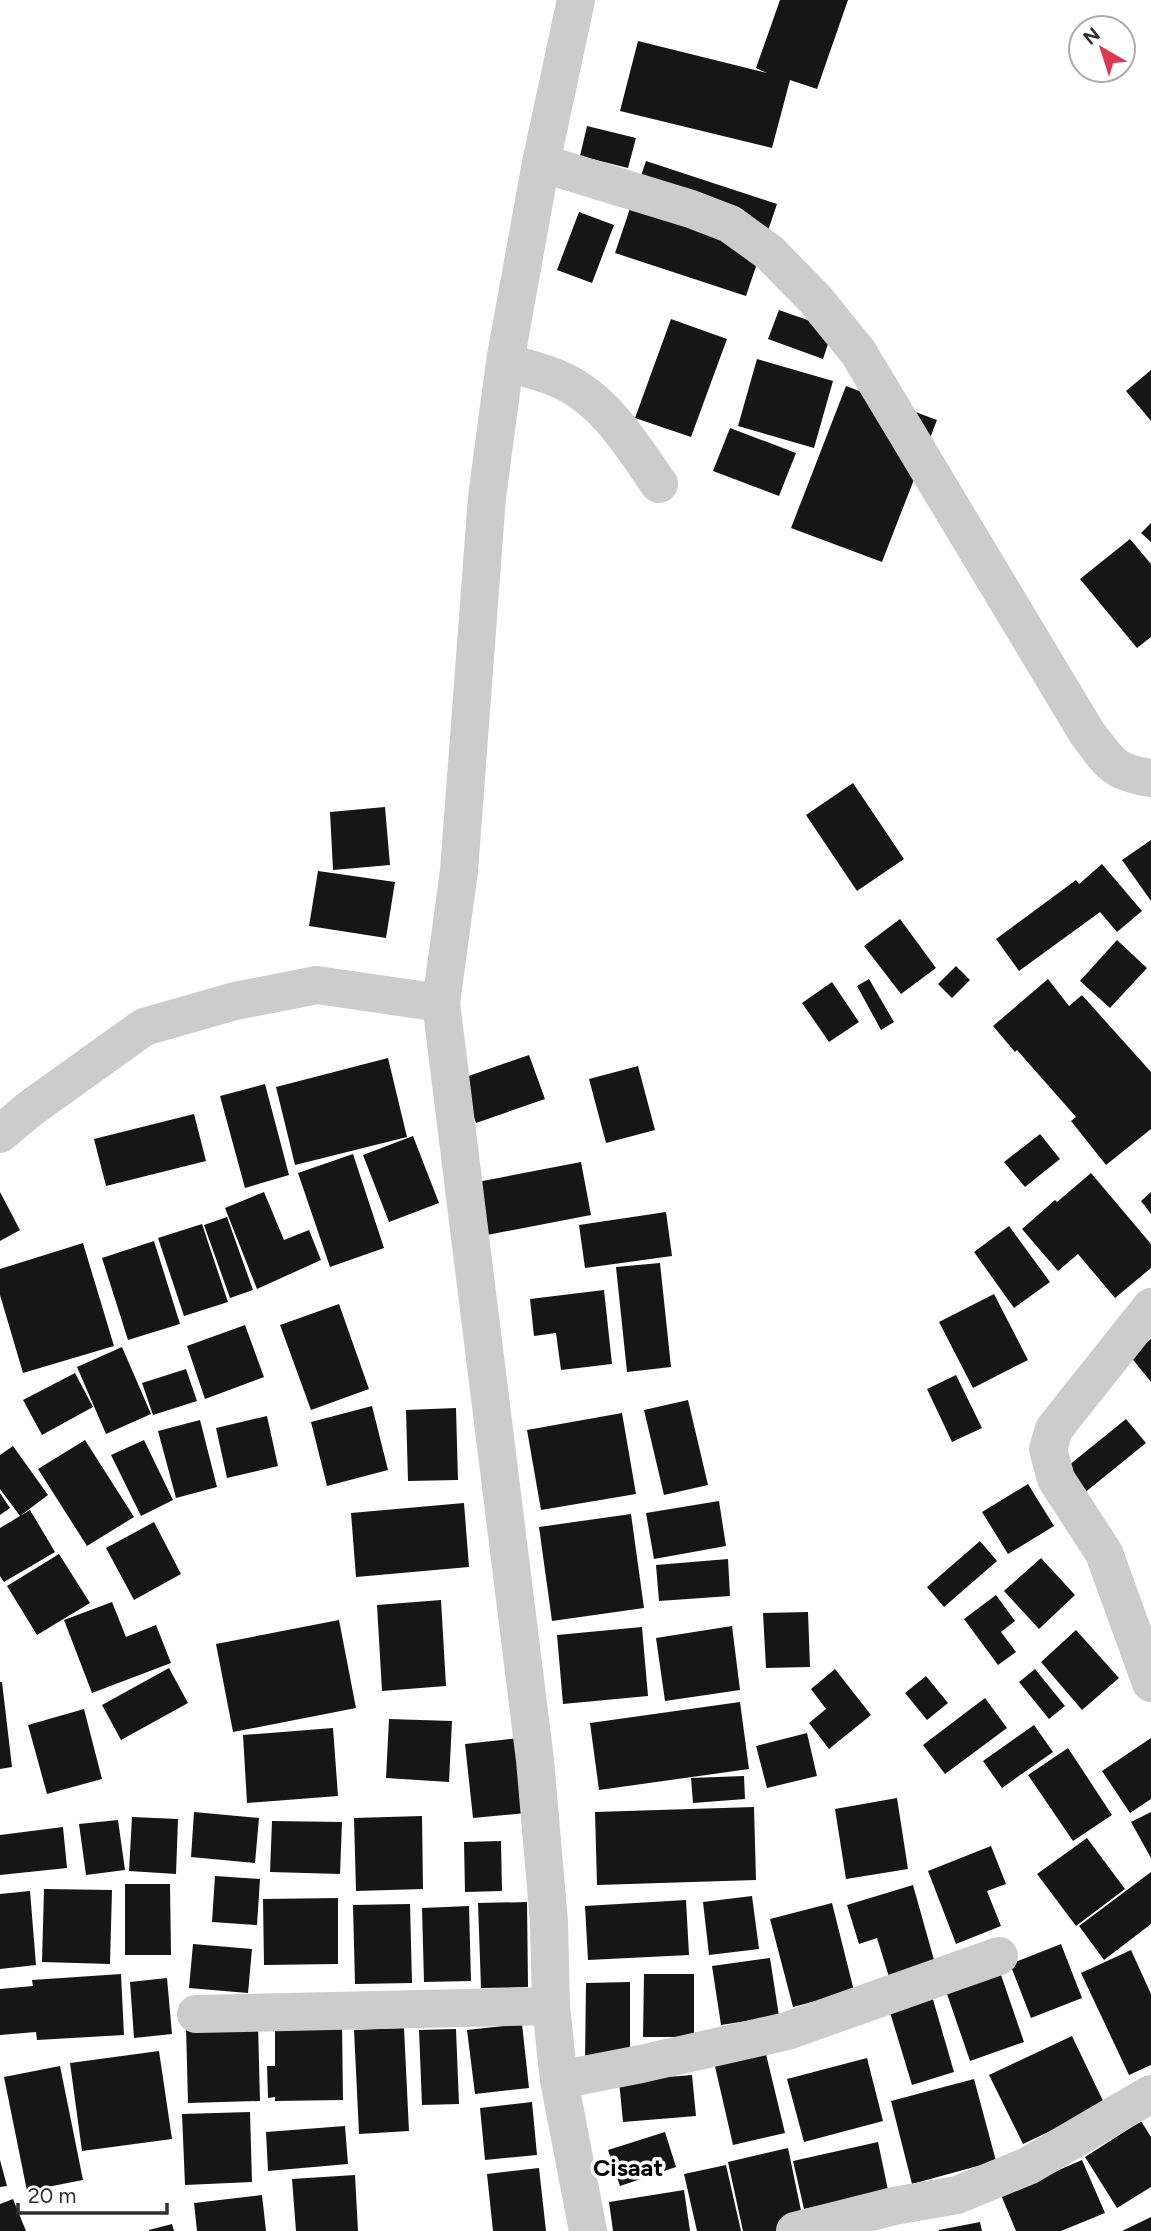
<svg xmlns="http://www.w3.org/2000/svg" width="1151" height="2231" font-family="Figtree,sans-serif">
<style>
.building{fill:#161616}
.lines{fill:none;stroke-linecap:round;stroke-linejoin:round}
.minor{stroke:#ccc;stroke-width:38}
.labels{text-anchor:middle;dominant-baseline:central;stroke-width:7;stroke-linejoin:round;paint-order:stroke}
.quarter-label{font-size:24px;font-weight:bold;fill:#000;stroke:#fff}
</style>
<rect width="100%" height="100%" fill="#fff"/>
<path class="building" d="M780 0H848L817 89 790 80 772 148 620 111 638 41 767 73 756 68Z
M587 126 636 138 628 168 580 156Z
M646 161 777 204 746 296 615 253Z
M579 212 614 225 592 283 557 270Z
M779 310 833 329 823 359 768 339Z
M671 319 727 339 691 437 635 418Z
M757 359 833 381 814 448 738 426Z
M1151 370V421L1126 391Z
M846 386 937 420 882 562 791 528Z
M730 428 796 453 779 496 713 471Z
M1151 523V542L1141 533Z
M1130 539 1151 564V637L1137 648 1080 579Z
M853 783 904 859 857 891 806 815Z
M385 807 390 865 333 870 330 812Z
M1151 840V901L1122 860Z
M1102 864 1142 911 1117 932 1100 912 1019 971 996 939 1076 880 1079 884Z
M318 871 395 882 386 938 309 926Z
M900 919 936 968 901 994 864 946Z
M1117 940 1147 968 1110 1008 1080 981Z
M956 966 970 980 952 998 938 984Z
M869 979 894 1022 881 1030 857 986Z
M1048 979 1069 1006 1082 995 1151 1072V1129L1106 1165 1071 1121 1076 1117 1017 1050 1015 1052 993 1026Z
M832 982 859 1022 829 1042 802 1003Z
M529 1055 545 1099 476 1123 460 1079Z
M388 1058 407 1137 295 1165 276 1087Z
M638 1066 655 1130 606 1143 589 1079Z
M265 1084 289 1175 245 1188 220 1096Z
M194 1114 206 1161 106 1186 94 1139Z
M1040 1134 1060 1159 1025 1187 1004 1162Z
M413 1136 439 1203 389 1222 363 1155Z
M353 1154 384 1248 330 1267 298 1173Z
M581 1162 591 1215 482 1236 472 1183Z
M1091 1173 1151 1244V1268L1115 1298 1078 1254 1058 1271 1022 1229 1055 1200 1057 1202Z
M0 1192 20 1230 0 1241Z
M264 1192 284 1240 309 1230 321 1260 257 1289 225 1208Z
M1151 1192V1214L1141 1201Z
M666 1212 672 1256 585 1268 579 1225Z
M227 1217 253 1290 230 1298 204 1225Z
M202 1224 228 1302 184 1316 158 1238Z
M1009 1226 1050 1282 1014 1308 974 1252Z
M154 1241 180 1324 128 1340 102 1258Z
M83 1243 114 1346 23 1373 0 1295V1269Z
M660 1263 671 1367 627 1372 616 1267Z
M604 1290 612 1364 561 1370 556 1333 534 1336 530 1299Z
M994 1294 1028 1360 973 1388 939 1322Z
M339 1304 369 1389 311 1410 280 1325Z
M245 1325 264 1377 205 1399 187 1346Z
M1151 1339V1382L1130 1356Z
M122 1347 151 1414 106 1434 77 1367Z
M186 1369 197 1401 153 1415 142 1383Z
M75 1373 93 1407 42 1435 23 1400Z
M956 1375 982 1428 952 1442 927 1389Z
M688 1400 708 1485 664 1495 644 1410Z
M372 1406 388 1470 327 1486 311 1422Z
M456 1408 458 1480 408 1481 406 1410Z
M622 1413 636 1494 541 1510 527 1430Z
M267 1416 278 1466 227 1478 216 1428Z
M1126 1419 1146 1443 1083 1494 1063 1470Z
M200 1420 217 1487 176 1498 158 1431Z
M85 1440 134 1517 87 1546 38 1469Z
M144 1440 173 1500 141 1516 111 1455Z
M13 1446 48 1495 20 1516 0 1489V1455Z
M1028 1484 1054 1526 1008 1554 982 1512Z
M0 1493 10 1508 0 1515Z
M719 1501 726 1546 654 1559 646 1513Z
M464 1503 469 1567 356 1577 351 1513Z
M30 1510 55 1552 4 1582 0 1576V1528Z
M631 1514 644 1608 552 1621 539 1527Z
M154 1522 181 1574 134 1600 106 1548Z
M980 1541 997 1561 944 1607 927 1587Z
M59 1554 90 1603 37 1635 7 1586Z
M1041 1558 1075 1595 1039 1629 1004 1591Z
M728 1559 730 1596 659 1601 656 1565Z
M996 1595 1015 1621 1001 1632 1016 1652 998 1665 964 1619Z
M441 1600 446 1686 382 1691 377 1605Z
M112 1602 126 1637 156 1625 171 1663 92 1693 64 1620Z
M808 1612 810 1667 766 1668 763 1613Z
M339 1620 356 1708 233 1732 216 1644Z
M732 1626 740 1690 665 1701 656 1638Z
M642 1627 648 1696 563 1704 557 1635Z
M1076 1630 1119 1678 1082 1710 1041 1662Z
M169 1668 188 1703 121 1740 102 1705Z
M835 1669 871 1715 829 1749 809 1723 826 1709 811 1689Z
M1035 1669 1065 1706 1049 1719 1019 1682Z
M926 1676 948 1703 927 1720 905 1693Z
M0 1682H2L12 1767 0 1769Z
M985 1698 1007 1728 945 1774 923 1745Z
M740 1702 749 1769 599 1790 590 1723Z
M84 1709 102 1779 47 1794 28 1725Z
M389 1719 452 1721 449 1782 386 1778Z
M1034 1725 1053 1752 1002 1788 983 1761Z
M333 1728 338 1796 247 1803 243 1735Z
M807 1733 817 1776 767 1788 756 1746Z
M519 1738 526 1813 473 1818 465 1744Z
M1151 1738V1799L1130 1813 1102 1771Z
M1068 1748 1112 1815 1073 1841 1028 1775Z
M744 1776 745 1799 693 1803 691 1778Z
M897 1798 908 1869 846 1879 835 1809Z
M754 1807 756 1880 597 1885 595 1812Z
M194 1812 259 1818 255 1863 191 1857Z
M1151 1812V1858L1131 1822Z
M422 1816 423 1889 356 1891 354 1818Z
M132 1817 178 1819 176 1874 129 1871Z
M118 1820 125 1870 86 1875 79 1824Z
M272 1821 342 1822 340 1874 270 1872Z
M63 1827 67 1868 0 1875V1835Z
M1087 1838 1125 1889 1076 1926 1037 1874Z
M501 1841 502 1891 465 1892 464 1842Z
M991 1846 1006 1884 987 1891 1001 1926 956 1944 928 1871Z
M1151 1872V1924L1104 1960 1079 1926Z
M215 1876 260 1879 257 1925 212 1922Z
M125 1884H170L171 1955H125Z
M913 1885 936 1967 890 1980 877 1938 859 1944 847 1905Z
M44 1889 112 1890 110 1964 42 1962Z
M30 1891 36 1965 0 1969V1894Z
M752 1896 759 1949 709 1955 703 1902Z
M338 1898V1964L264 1965 263 1899Z
M686 1900 689 1955 588 1960 585 1906Z
M527 1902 528 1987 481 1988 478 1903Z
M832 1903 854 1991 793 2007 770 1919Z
M410 1904 412 1983 355 1984 353 1905Z
M469 1906 471 1981 424 1982 422 1908Z
M193 1944 252 1949 248 1993 189 1988Z
M1061 1944 1082 1998 1031 2018 1010 1964Z
M1131 1950 1151 1994V2065L1129 2075 1081 1973Z
M770 1958 779 2016 721 2025 712 1966Z
M1000 1972 1024 2042 970 2061 946 1991Z
M121 1974 124 2035 37 2040 36 2032 0 2035V1989L33 1986 32 1980Z
M644 1974H694V2037H643Z
M167 1978 172 2034 134 2038 130 1982Z
M630 1982V2062H585L586 1983Z
M932 1996 954 2072 912 2085 889 2009Z
M258 2024 260 2101 188 2103 186 2026Z
M342 2024 343 2100 275 2101V2097L268 2098 267 2066H275V2026Z
M522 2024 529 2088 475 2094 467 2030Z
M404 2028 409 2131 359 2134 354 2030Z
M456 2029 459 2104 422 2105 419 2030Z
M1072 2036 1105 2105 1023 2144 989 2075Z
M765 2050 785 2133 733 2145 714 2062Z
M159 2051 172 2139 82 2151 70 2063Z
M867 2058 883 2121 804 2142 787 2079Z
M60 2066 83 2180 27 2191 4 2077Z
M692 2075 696 2116 623 2122 619 2081Z
M974 2079 996 2161 912 2184 891 2101Z
M532 2102 537 2155 485 2160 480 2108Z
M250 2112 252 2182 185 2185 182 2114Z
M1141 2121 1151 2137V2187L1117 2208 1085 2157Z
M345 2126 348 2164 268 2171 266 2132Z
M665 2132 676 2167 620 2186 608 2150Z
M878 2142 888 2190 804 2209 793 2161Z
M788 2148 804 2225 777 2231H743L728 2162Z
M0 2160 7 2186 0 2187Z
M1082 2160 1105 2213 1061 2231H1016L1001 2195Z
M726 2165 741 2231H697L684 2174Z
M539 2168 546 2231H493L487 2174Z
M355 2175 358 2231H296L292 2179Z
M684 2190 690 2231H613L609 2202Z
M262 2195 266 2231H197L194 2203Z
M13 2199 26 2231H0V2204Z
M1151 2217V2231H1122Z
M980 2222 982 2231H939V2230Z
M172 2224 174 2231H149V2230Z"/>
<g class="lines">
<path class="minor" d="M576 0 541 163 505 362 487 497 459 871 441 1003 535 1760 549 1922 551 2006 555 2044 559 2080 588 2231
M541 163 691 209 730 224 770 253 815 299 858 352 1087 733C1110 763 1112 772 1151 778
M505 362C524 368 545 372 563 381 606 401 633 447 659 484
M0 1134 31 1108 144 1027 235 1001 317 985 441 1003
M1151 1307 1054 1429 1048 1449 1056 1479 1104 1553 1151 1683
M196 2014 551 2006
M559 2080 641 2064 787 2031 999 1956
M795 2231 894 2206 957 2195 1028 2166 1151 2094"/>
</g>
<g class="labels">
<g class="quarter-label">
<text x="628" y="2167">Cisaat</text>
</g>
</g>
<g transform="translate(1102 49) rotate(321)"><circle r="33" fill="#ffffff" stroke="#acacac" stroke-width="2"/>
<path d="M0-5L12 26L0 18L-12 26Z" fill="#de3850"/>
<text y="-10" font-size="19" font-weight="bold" text-anchor="middle" fill="#2f2f2f">N</text>
</g>
<path d="M18 2203v10h149v-10" fill="none" stroke="#2f2f2f" stroke-width="3.5"/>
<text x="28" y="2203" font-size="21" fill="#2f2f2f" stroke="#ffffff" stroke-width="5" paint-order="stroke">20 m</text>
</svg>
